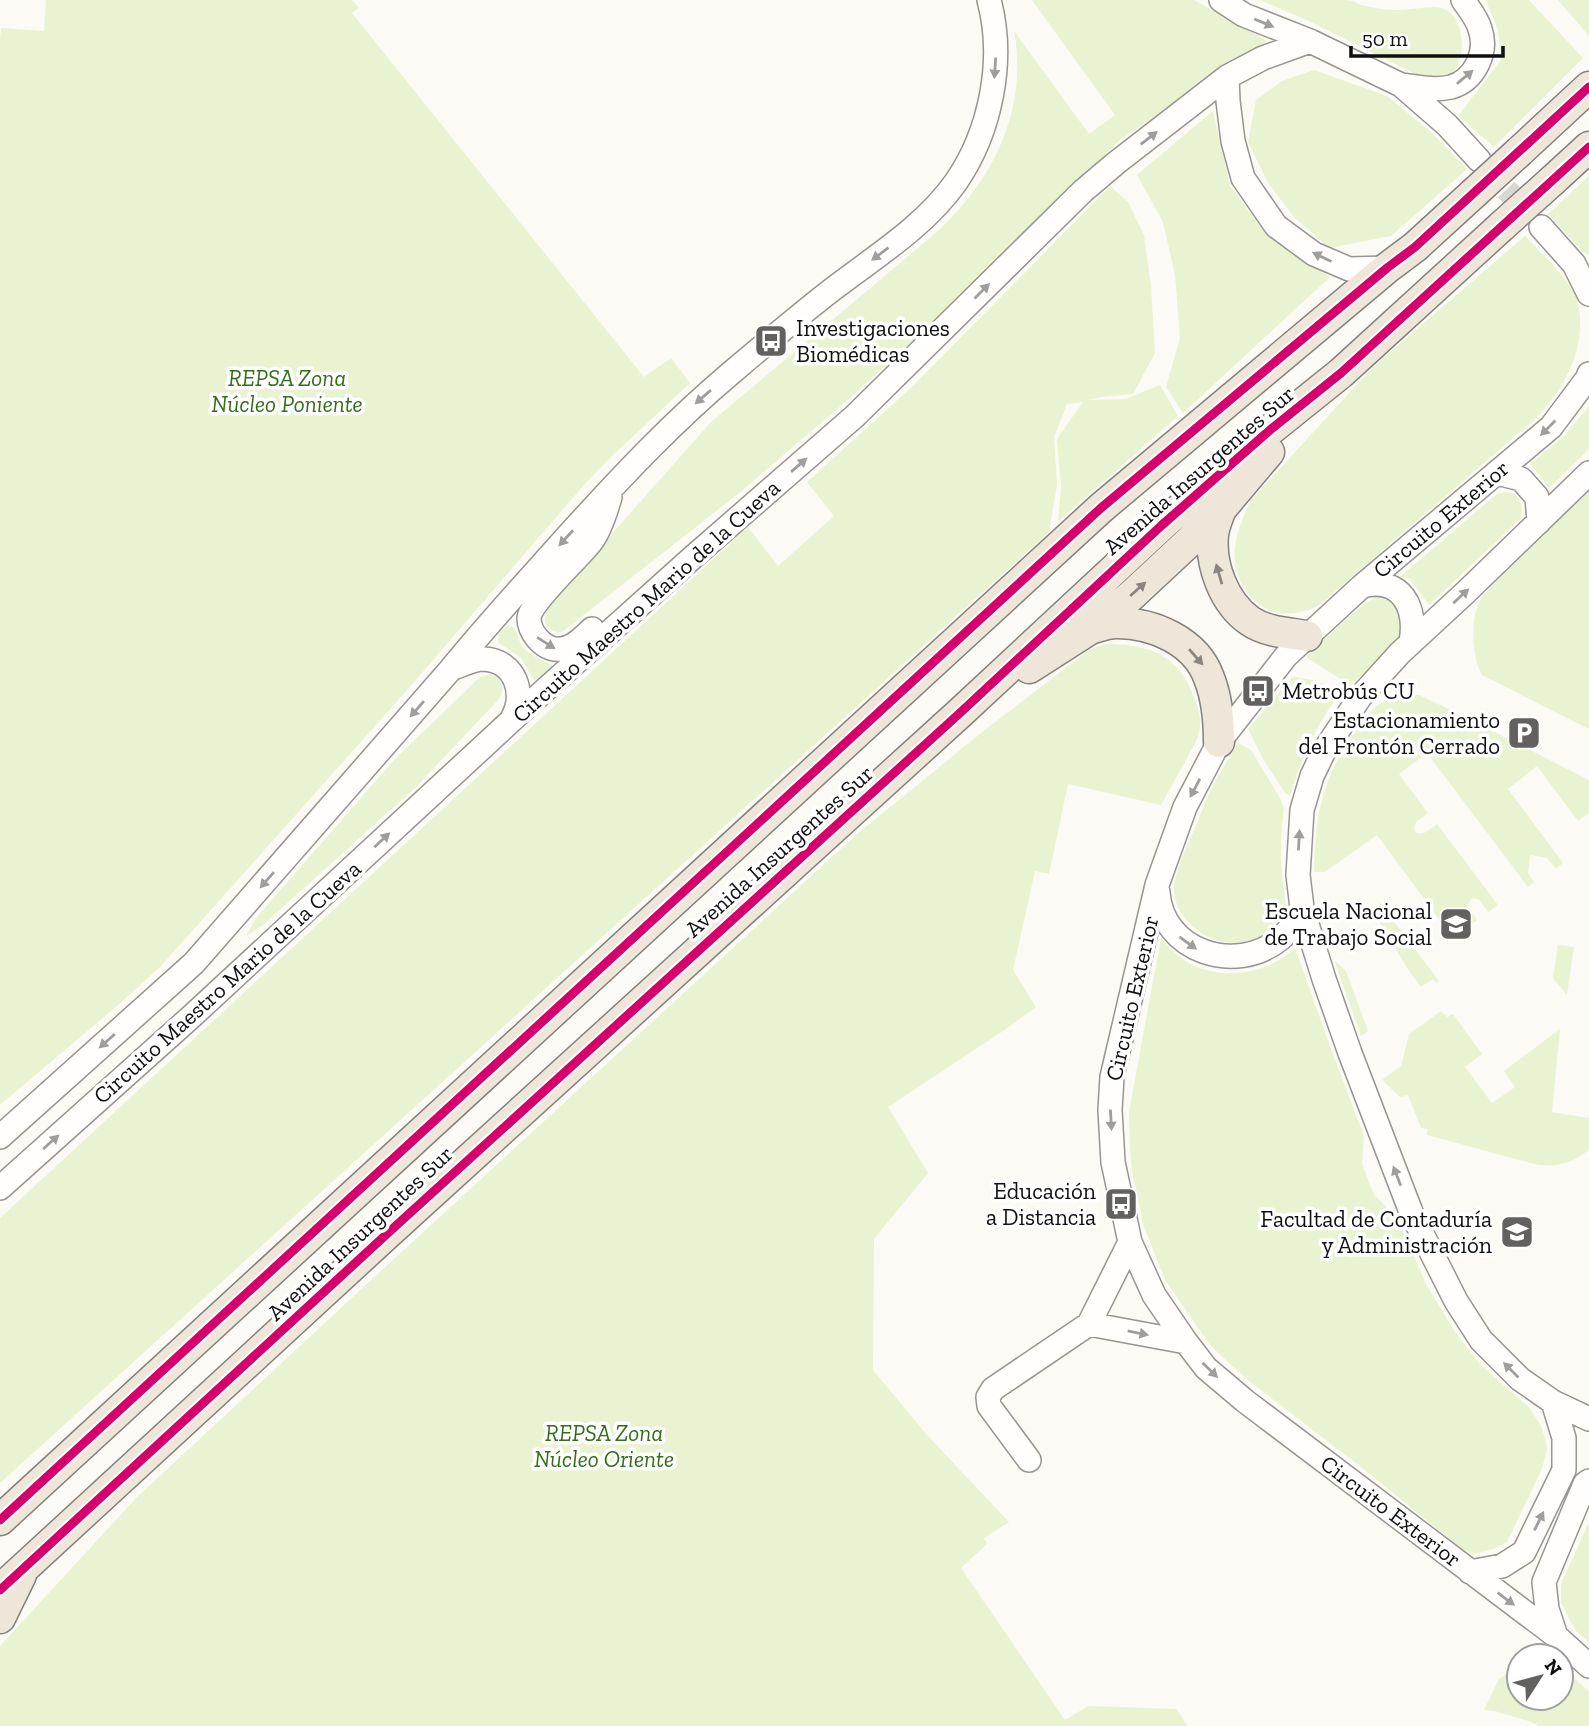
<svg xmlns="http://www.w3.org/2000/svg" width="1589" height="1726" font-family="'Zilla Slab',serif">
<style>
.green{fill:#e9f3d2}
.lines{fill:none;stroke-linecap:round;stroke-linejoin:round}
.minor-tunnel{stroke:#d8d7d2;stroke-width:23;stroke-dasharray:23 11;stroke-linecap:butt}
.minor-casing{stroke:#969592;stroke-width:26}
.major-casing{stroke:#83827f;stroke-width:33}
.minor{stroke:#fffefd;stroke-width:23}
.major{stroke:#eee6d9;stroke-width:30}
.major-bridge-casing{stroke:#83827f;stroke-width:33;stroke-linecap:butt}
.major-bridge{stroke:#eee6d9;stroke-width:30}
.cycleway-casing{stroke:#fff;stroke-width:13}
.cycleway{stroke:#d6006c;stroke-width:9}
.oneway{fill:#9f9e9e}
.oneway2{fill:#8a857e}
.labels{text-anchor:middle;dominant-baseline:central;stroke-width:7;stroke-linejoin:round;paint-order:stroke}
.poi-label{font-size:23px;fill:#0f0f0f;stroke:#fff;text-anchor:end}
.park-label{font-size:23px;font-style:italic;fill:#346e18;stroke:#fff}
.street-label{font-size:23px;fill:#0f0f0f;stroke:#fff}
</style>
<rect width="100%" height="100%" fill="#fcfaf4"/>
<path class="green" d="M46 0H352L359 8 352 13 644 377 671 358 690 383 612 456 584 485 408 689 160 967 118 1005 0 1105V40L1 28 44 31Z
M1032 0H1194L1267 41 1120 140 962 296 850 398 738 494 562 632C551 633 541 626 546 613 547 608 553 602 556 597L711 422 931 237C991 185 1029 112 1014 31L1089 134 1115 115Z
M1260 0C1288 0 1318 0 1346 0 1351 0 1356 3 1361 5 1372 7 1382 10 1393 10 1407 11 1429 5 1441 8 1465 13 1469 64 1449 75 1441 80 1432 79 1423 78L1311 22Z
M1488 0H1529L1583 58 1494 147 1458 116 1501 60 1498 30 1486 1Z
M1558 0H1589V36Z
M1314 70 1387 96 1433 134 1467 169 1391 236 1329 248 1294 217 1268 183 1248 142 1256 100 1282 81Z
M1213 111 1230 186 1263 230 1330 277 1183 413 1166 387 1180 338 1175 275 1163 222 1137 175Z
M1589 176V255L1583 252 1548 214Z
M1110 186 1128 202 1144 235 1151 286 1155 353 1133 394 1101 397 1088 400 1126 399 1160 385 1178 416 1058 522 1061 487 1057 439 1083 402 1067 404 1054 437 1057 485 1049 532 0 1483V1218L748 527 778 566 834 516 807 482 914 385Z
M1525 236C1543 255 1566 275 1577 299 1589 344 1565 390 1534 420L1318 606C1306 611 1293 615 1281 613 1257 611 1238 586 1235 564 1232 543 1242 518 1251 500L1374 366Z
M1589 406V449L1549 488 1530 464 1564 436Z
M1589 487V729L1482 675C1472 660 1470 617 1480 601 1485 592 1494 584 1501 576 1528 544 1559 516 1589 487Z
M1507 492 1515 494C1522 502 1523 508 1520 519L1429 605 1410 579 1400 577 1498 493Z
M1376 598C1388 599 1400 603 1401 616 1401 621 1402 628 1401 633 1397 647 1362 674 1350 685L1306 657C1322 643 1359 603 1376 598Z
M508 626 514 627C517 632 518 639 521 644 528 656 542 659 552 665L553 668 541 680 536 681 533 679 521 658 499 643C496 635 501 629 508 626Z
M1104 644C1147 644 1178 653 1194 697 1199 709 1202 720 1199 733 1197 742 1191 750 1187 758 1178 774 1170 789 1161 805L1068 784 1049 874 1035 871 1013 970 1036 1007 1003 1031 888 1107 928 1173 874 1239 873 1370 927 1435 1009 1522 984 1538 987 1544 961 1568 1065 1720 1088 1706 1176 1709 1188 1726H0V1646L137 1497 383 1269 808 879 857 834 986 729 1089 650Z
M490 674C501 678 505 687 500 698L416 787 263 925 246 936 256 918 394 760 480 677Z
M1292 677C1310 679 1325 682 1340 693 1316 725 1301 759 1290 796L1285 793 1263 759 1248 729Z
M1400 695H1419L1465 717 1589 780V813L1578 821 1537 766 1508 789 1563 863 1556 869 1547 858 1530 855 1528 873 1534 882 1528 887 1427 753 1399 774 1428 813 1416 822 1414 828 1415 832C1423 837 1430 829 1437 824L1498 905 1488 912 1479 900 1474 898 1470 900 1468 907 1477 920 1453 938 1377 835 1325 872H1314C1315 817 1322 778 1355 732 1370 712 1375 702 1400 695Z
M1238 743 1251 750 1281 800 1284 809 1281 834V863L1286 910C1279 920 1271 930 1260 937 1226 955 1177 930 1174 891 1173 876 1188 844 1194 830 1198 822 1201 813 1204 805 1213 783 1226 763 1238 743Z
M1380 903 1439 981 1436 983 1433 979 1421 987 1409 971 1374 913 1375 907Z
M1161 938C1168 946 1176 955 1185 961 1219 982 1267 975 1295 948L1331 1049 1364 1136 1362 1164 1374 1195 1397 1217 1426 1284 1455 1332 1479 1363 1501 1383 1529 1407 1541 1426 1546 1441 1547 1451 1541 1471 1507 1542 1494 1549 1478 1553H1471L1462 1549 1361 1467 1249 1381 1230 1364 1210 1345 1165 1280 1143 1224 1138 1198 1132 1173 1130 1148 1129 1112Z
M1558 945 1574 947 1567 995 1553 978Z
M1334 960 1346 971 1368 1031 1361 1036Z
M1441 1011 1447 1017 1453 1014 1482 1054 1465 1067 1492 1103 1515 1087 1504 1071 1560 1029 1552 1112 1589 1118V1150C1569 1164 1558 1168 1534 1164L1427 1135 1428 1129 1421 1128 1408 1095 1400 1097 1382 1080 1401 1066 1409 1034Z
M1589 1522V1642L1577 1632 1569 1619 1561 1603V1584Z
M1519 1666V1698H1561V1668L1589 1691V1726H1539L1531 1722 1495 1711 1484 1710 1499 1679Z"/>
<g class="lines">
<path class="minor-tunnel" d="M1483 165 1534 219"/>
<defs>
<path id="minor" d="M1221 0 1244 15 1310 41 1401 85 1447 125 1479 160
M1227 77 1228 101 1233 141 1243 178 1276 226 1314 254 1349 269 1387 268
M1401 85C1417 87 1435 91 1451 87 1475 80 1488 52 1480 29 1477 18 1469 9 1463 0
M1541 227 1574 264 1589 294
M1589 374 1587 379 1551 427 1362 586 1286 656 1219 742 1185 807 1157 885 1112 1077 1110 1110 1113 1162 1130 1242 1154 1295 1186 1342 1206 1368 1245 1401 1556 1636 1589 1666
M1497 473 1521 479 1537 497 1539 522
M1589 473 1465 593 1400 653 1360 697 1324 751 1312 776 1302 810 1298 875 1302 908 1324 979 1350 1053 1411 1212 1456 1301 1481 1340 1520 1379 1553 1402 1589 1419
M1362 586C1402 576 1417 608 1411 642
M592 629C583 637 573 649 560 649 551 650 543 645 537 638 532 632 529 625 529 618 531 601 579 558 591 542 600 531 606 511 610 497
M451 669C462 665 472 659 484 659 516 661 526 694 512 719
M1158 892C1162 952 1236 975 1280 939 1290 931 1296 919 1302 908
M0 1137 194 963 451 669C490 621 532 576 573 530 623 475 674 421 731 373 764 345 798 316 833 289 876 256 924 227 956 182 991 131 1005 60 989 0
M0 1188 192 1016 526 707 692 558 855 416 1083 191 1116 163 1227 77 1263 58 1310 41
M1089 1324 1186 1342
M1029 1460 989 1406 988 1397 993 1389 1089 1324 1130 1242
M1470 1572 1502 1566 1524 1552 1564 1470V1438L1553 1402
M1556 1636 1547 1609 1544 1582 1585 1484 1589 1481"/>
<path id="major" d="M1520 151 1589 87
M1553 180 1589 147
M1221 509C1218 517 1214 526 1213 535 1210 565 1224 603 1250 621 1266 632 1288 633 1307 636
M1090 629C1099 626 1108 623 1117 623 1153 623 1196 641 1209 678 1217 698 1219 721 1219 742
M1029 668 1090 629 1132 595 1191 540 1221 509 1269 452
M0 1520 1101 508 1387 268 1415 247 1473 194
M0 1590 389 1232 961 712 1162 525 1270 430 1341 373 1503 225
M0 1618 21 1575"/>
</defs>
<use href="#minor" class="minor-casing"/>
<use href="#major" class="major-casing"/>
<use href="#minor" class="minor"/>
<use href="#major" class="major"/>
<defs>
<path id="major-bridge" d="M1473 194 1520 151
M1503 225 1553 180"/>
</defs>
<use href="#major-bridge" class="major-bridge-casing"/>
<use href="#major-bridge" class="major-bridge"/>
<defs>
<path id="cycleway" d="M0 1520 1101 508 1387 268 1415 247 1589 87
M0 1590 389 1232 961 712 1162 525 1270 430 1341 373 1589 147"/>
</defs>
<use href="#cycleway" class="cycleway-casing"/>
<use href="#cycleway" class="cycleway"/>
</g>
<defs><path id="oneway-solid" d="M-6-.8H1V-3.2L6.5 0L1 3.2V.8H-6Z" transform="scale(1.75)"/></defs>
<g class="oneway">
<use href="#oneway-solid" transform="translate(1264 23) rotate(22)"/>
<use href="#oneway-solid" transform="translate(995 68) rotate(94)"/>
<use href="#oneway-solid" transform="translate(1465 77) rotate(-40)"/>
<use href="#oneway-solid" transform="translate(1149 138) rotate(-38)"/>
<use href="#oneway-solid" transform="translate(880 254) rotate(143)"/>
<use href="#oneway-solid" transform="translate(1322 257) rotate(-154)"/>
<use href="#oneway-solid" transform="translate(982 291) rotate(-45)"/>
<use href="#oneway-solid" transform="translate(703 397) rotate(139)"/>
<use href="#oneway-solid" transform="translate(1548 428) rotate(135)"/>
<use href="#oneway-solid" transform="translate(799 465) rotate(-41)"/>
<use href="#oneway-solid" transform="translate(566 538) rotate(132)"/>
<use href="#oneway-solid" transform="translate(1461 596) rotate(-43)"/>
<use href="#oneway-solid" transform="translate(546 643) rotate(32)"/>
<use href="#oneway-solid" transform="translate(417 709) rotate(131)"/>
<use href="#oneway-solid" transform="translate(1195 788) rotate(118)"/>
<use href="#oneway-solid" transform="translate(382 840) rotate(-43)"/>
<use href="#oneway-solid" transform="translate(1299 840) rotate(-87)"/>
<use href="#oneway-solid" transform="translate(267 880) rotate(131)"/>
<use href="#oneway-solid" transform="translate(1188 943) rotate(36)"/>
<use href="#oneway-solid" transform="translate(107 1041) rotate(138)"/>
<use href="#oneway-solid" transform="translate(1111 1120) rotate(87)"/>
<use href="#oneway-solid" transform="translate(51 1142) rotate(-42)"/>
<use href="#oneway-solid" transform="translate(1397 1176) rotate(-111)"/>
<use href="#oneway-solid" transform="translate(1138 1333) rotate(11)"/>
<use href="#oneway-solid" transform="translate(1210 1370) rotate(44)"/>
<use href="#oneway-solid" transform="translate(1511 1370) rotate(-135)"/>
<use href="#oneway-solid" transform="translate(1539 1521) rotate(-64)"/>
<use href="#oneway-solid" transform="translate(1506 1599) rotate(37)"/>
</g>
<g class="oneway2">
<use href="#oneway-solid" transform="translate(1219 574) rotate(-106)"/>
<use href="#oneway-solid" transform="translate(1138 589) rotate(-42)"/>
<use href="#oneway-solid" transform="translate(1196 657) rotate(49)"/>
</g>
<defs>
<symbol id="bus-square" viewBox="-11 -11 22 22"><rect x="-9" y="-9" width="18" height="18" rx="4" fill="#62615f" stroke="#fff"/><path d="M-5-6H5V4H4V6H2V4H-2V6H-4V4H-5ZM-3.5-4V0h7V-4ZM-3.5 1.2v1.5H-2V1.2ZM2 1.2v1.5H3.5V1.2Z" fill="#fff"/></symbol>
<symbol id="parking-square" viewBox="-11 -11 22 22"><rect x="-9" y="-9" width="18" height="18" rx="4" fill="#62615f" stroke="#fff"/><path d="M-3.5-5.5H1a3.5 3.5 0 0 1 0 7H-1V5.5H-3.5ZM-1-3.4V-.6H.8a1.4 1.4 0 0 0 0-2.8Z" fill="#fff"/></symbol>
<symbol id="university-square" viewBox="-11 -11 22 22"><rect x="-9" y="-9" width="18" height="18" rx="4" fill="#62615f" stroke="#fff"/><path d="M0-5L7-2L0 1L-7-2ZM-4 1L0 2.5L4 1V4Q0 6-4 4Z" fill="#fff"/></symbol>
</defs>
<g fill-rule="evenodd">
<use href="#bus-square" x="752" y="322" width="38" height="38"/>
<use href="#bus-square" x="1239" y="672" width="38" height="38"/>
<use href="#parking-square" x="1505" y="714" width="38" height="38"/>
<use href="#university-square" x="1437" y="905" width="38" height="38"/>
<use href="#bus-square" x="1102" y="1185" width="38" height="38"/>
<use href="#university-square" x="1498" y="1213" width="38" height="38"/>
</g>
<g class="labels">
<g class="poi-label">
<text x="796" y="328" text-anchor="start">Investigaciones<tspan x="796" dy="26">Biomédicas</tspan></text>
<text x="1282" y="691" text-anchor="start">Metrobús CU</text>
<text x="1500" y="720">Estacionamiento<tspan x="1500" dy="26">del Frontón Cerrado</tspan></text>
<text x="1432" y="911">Escuela Nacional<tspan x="1432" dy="26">de Trabajo Social</tspan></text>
<text x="1096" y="1191">Educación<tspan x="1096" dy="26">a Distancia</tspan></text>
<text x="1492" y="1219">Facultad de Contaduría<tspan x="1492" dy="26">y Administración</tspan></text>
</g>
<g class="park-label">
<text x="287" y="378">REPSA Zona<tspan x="287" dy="26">Núcleo Poniente</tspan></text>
<text x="604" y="1433">REPSA Zona<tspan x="604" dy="26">Núcleo Oriente</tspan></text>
</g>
<g class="street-label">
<text transform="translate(1199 470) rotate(-41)">Avenida Insurgentes Sur</text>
<text transform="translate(1441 519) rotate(-40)">Circuito Exterior</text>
<text transform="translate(646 601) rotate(-42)">Circuito Maestro Mario de la Cueva</text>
<text transform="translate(779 851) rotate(-42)">Avenida Insurgentes Sur</text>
<text transform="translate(227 982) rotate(-42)">Circuito Maestro Mario de la Cueva</text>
<text transform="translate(1132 998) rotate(-77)">Circuito Exterior</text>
<text transform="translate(360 1233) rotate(-43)">Avenida Insurgentes Sur</text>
<text transform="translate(1391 1511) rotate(37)">Circuito Exterior</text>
</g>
</g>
<g transform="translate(1540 1677) rotate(54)"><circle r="33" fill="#ffffff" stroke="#9f9f9f" stroke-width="2"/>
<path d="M0-5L12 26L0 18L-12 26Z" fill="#62615f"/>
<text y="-10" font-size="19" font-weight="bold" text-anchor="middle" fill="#0f0f0f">N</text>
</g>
<path d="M1351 46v10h152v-10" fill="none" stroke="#0f0f0f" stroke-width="3.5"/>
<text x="1362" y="46" font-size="21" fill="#0f0f0f" stroke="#ffffff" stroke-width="5" paint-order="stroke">50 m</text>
</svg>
